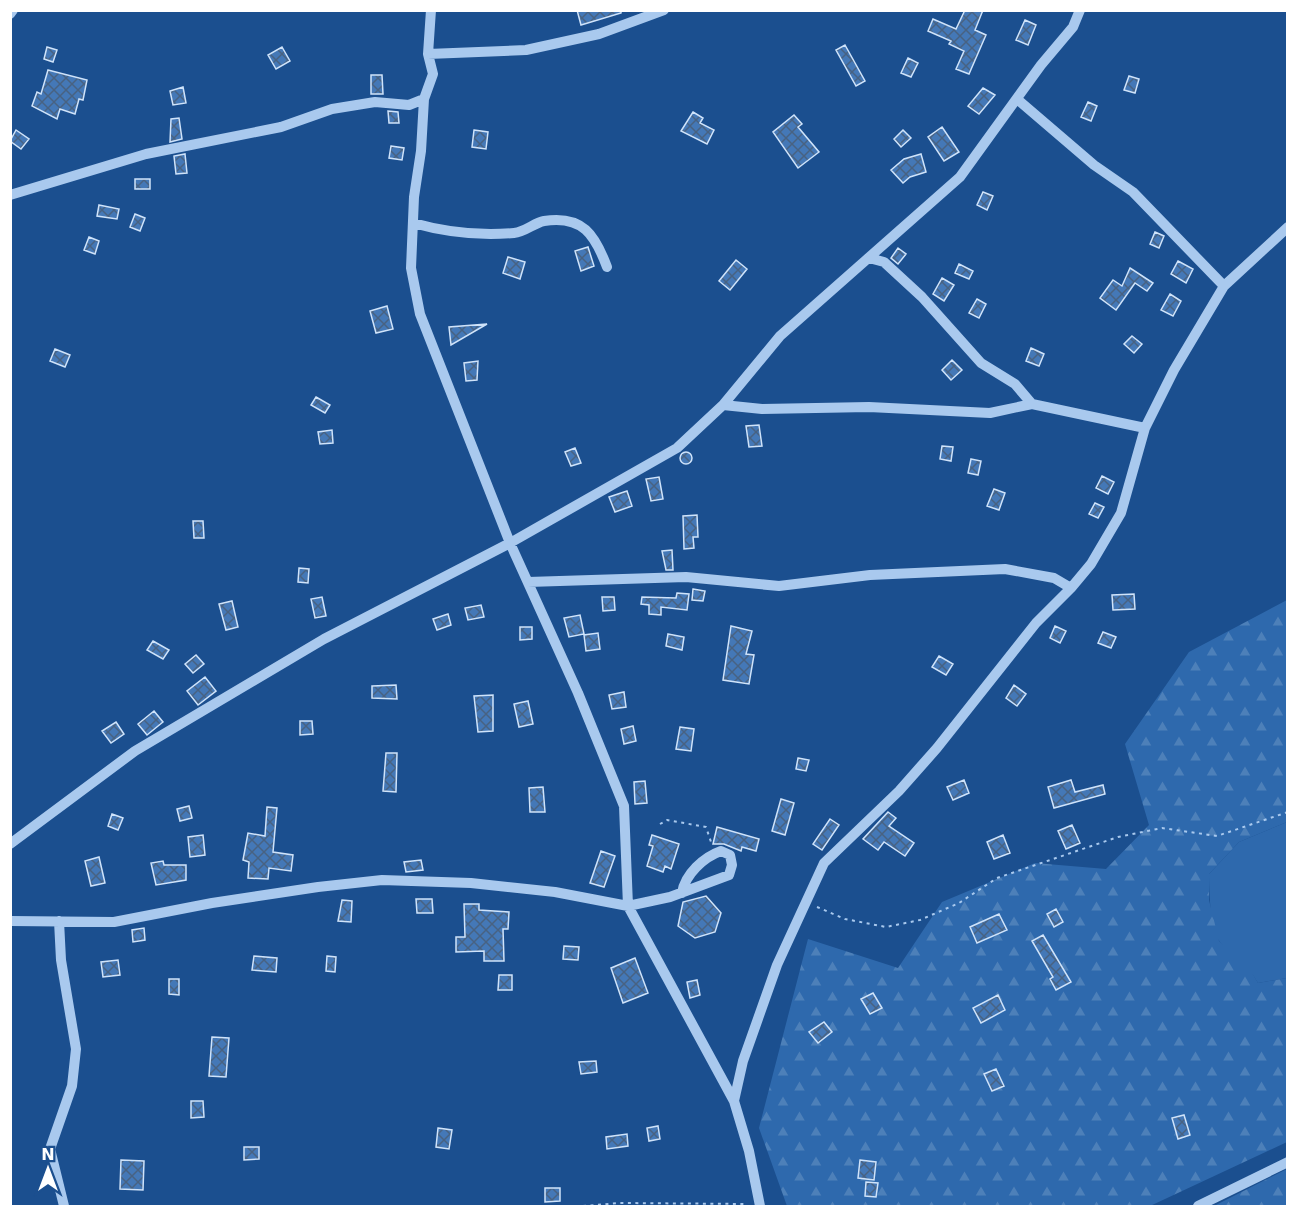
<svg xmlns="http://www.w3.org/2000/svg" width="1298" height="1217" font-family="'DejaVu Sans',sans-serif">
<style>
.grass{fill:#2e69ad}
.forest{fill:url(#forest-firs)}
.building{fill:url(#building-cross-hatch);stroke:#cfe3fa;stroke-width:1.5}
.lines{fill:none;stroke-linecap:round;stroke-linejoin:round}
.path{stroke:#a9c9ee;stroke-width:2;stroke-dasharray:3 4.5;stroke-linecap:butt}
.minor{stroke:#a9c9ee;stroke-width:10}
</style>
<defs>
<pattern id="forest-firs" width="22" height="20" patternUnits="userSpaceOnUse" patternTransform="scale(1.5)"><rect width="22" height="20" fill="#2e69ad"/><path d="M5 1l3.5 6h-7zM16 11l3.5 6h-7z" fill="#4d80b9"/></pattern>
<pattern id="building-cross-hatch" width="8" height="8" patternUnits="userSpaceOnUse" patternTransform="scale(1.5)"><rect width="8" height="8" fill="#4478b7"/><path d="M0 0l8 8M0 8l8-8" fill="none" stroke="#486282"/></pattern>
</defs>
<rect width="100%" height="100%" fill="#1b4f8f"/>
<path class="grass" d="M1287 822V978L1258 983C1246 962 1234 958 1220 942 1210 930 1209 890 1209 874L1239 842Z"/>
<path class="forest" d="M1287 600V822L1239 842 1209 874V900L1219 941 1248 966 1258 983 1287 978V1142L1150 1206H787L759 1128 808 939 898 968 942 902 1035 863 1106 869 1149 825 1125 744 1189 652Z
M1287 1169V1206H1214Z"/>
<path class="building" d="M577 10H621V13L581 25Z
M965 10H983L975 30 986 35 969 74 956 69 964 51 949 44 951 41 928 31 933 19 956 29Z
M1025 20 1036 25 1028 45 1016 40Z
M845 45 865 81 856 86 836 50Z
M47 47 57 50 53 62 44 59Z
M282 47 290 61 276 69 268 55Z
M908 58 918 63 911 77 901 73Z
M48 70 87 80 83 100 79 99 75 114 60 109 57 119 32 106 37 92 41 94Z
M371 75H382L383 94H371Z
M1129 76 1139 79 1135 93 1124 90Z
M183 87 186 103 173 105 170 91Z
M983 88 995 95 979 114 968 106Z
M1088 102 1097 106 1091 121 1081 117Z
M388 111 398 112 399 123H389Z
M693 112 703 118 700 123 714 130 707 144 681 131Z
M794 115 802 124 798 127 819 152 798 168 773 132Z
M179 118 182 139 170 142 171 119Z
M942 127 959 152 944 161 928 137Z
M16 130 29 139 21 149 10 141Z
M474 130 488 132 486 149 472 147Z
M903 130 911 138 901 147 894 139Z
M391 146 404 148 402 160 389 158Z
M185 154 187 173 176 174 174 156Z
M921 154 926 172 910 177 903 183 891 170 904 159Z
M135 179H150V189H135Z
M983 192 993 196 987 210 977 205Z
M99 205 119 209 117 219 97 216Z
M135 214 145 218 140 231 130 227Z
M1155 232 1164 236 1159 248 1150 244Z
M89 237 99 241 95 254 84 250Z
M588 247 594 266 581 271 575 251Z
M898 248 906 254 898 264 891 258Z
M508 257 525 262 520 279 503 273Z
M736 260 747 269 730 290 719 281Z
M1178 261 1193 269 1186 283 1171 274Z
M959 264 973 271 969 279 955 273Z
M1130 268 1153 283 1147 291 1135 283 1116 310 1100 298 1113 280 1122 286Z
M942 278 954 285 944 301 933 294Z
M1170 294 1181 301 1173 316 1161 310Z
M977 299 986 304 979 318 969 313Z
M387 306 393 329 376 333 370 311Z
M487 324 451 345 449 327Z
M1132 336 1142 344 1134 353 1124 344Z
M1031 348 1044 354 1039 366 1026 361Z
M55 349 70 355 65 367 50 361Z
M952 360 962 370 951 380 942 370Z
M478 361 477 380 466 381 464 363Z
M316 397 330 405 325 413 311 405Z
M759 425 762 446 749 447 746 426Z
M332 430 333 443 320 444 318 432Z
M942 446 953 447 951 461 940 459Z
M575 448 581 463 571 466 565 452Z
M680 458a6 6 0 1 1 12 0a6 6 0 1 1-12 0Z
M971 459 981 461 978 475 968 473Z
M1102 476 1114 482 1108 494 1096 488Z
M659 477 663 499 651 501 646 479Z
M994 489 1005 493 999 510 987 506Z
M627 491 632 506 615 512 609 497Z
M1095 503 1104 507 1098 518 1089 514Z
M697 515 698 537H693L694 548 684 549 683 516Z
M193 521H203L204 538H194Z
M672 550 673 570H666L662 551Z
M299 568 309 569 308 583 298 582Z
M693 589 705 591 703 601 692 600Z
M677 593 689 594 687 610 661 607V615L649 614V605L641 604 642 597 676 598Z
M1134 594 1135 609 1113 610 1112 595Z
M322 597 326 616 315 618 311 599Z
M602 597H614L615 610 603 611Z
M232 601 238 627 226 630 219 604Z
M481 605 484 617 468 620 465 608Z
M448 614 451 625 437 630 433 619Z
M580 615 584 634 569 637 564 618Z
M731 626 752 631 746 654 754 655 749 684 723 680Z
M1055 626 1066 631 1060 643 1050 638Z
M520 627H532V639L520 640Z
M1103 632 1116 637 1111 648 1098 643Z
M598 633 600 649 586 651 584 635Z
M668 634 684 637 682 650 666 646Z
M153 641 169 650 163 659 147 650Z
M196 655 204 664 193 673 185 664Z
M939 656 953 664 946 675 932 667Z
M205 677 216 691 198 705 187 691Z
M1014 685 1026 694 1017 706 1006 698Z
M372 686 396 685 397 699 372 698Z
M624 692 626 707 612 709 609 695Z
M493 695V731L478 732 474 696Z
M528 701 533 724 519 727 514 704Z
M154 711 163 722 147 735 138 724Z
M300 721H312L313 734 300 735Z
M116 722 124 734 111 743 102 731Z
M633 726 636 741 624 744 621 729Z
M680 727 694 729 691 751 676 749Z
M386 753H397L396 792 383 791Z
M798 758 809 760 806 771 796 769Z
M964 780 969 793 953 800 947 787Z
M1071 780 1075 792 1103 785 1105 794 1054 808 1048 787Z
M645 781 647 803 635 804 634 782Z
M543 787 545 812H530L529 788Z
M781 799 794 803 785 835 772 831Z
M189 806 192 818 180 821 177 809Z
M267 807 277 808 273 852 293 855 291 871 269 868 268 879 248 878 249 862 243 860 248 833 265 836Z
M888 812 896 818 889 826 914 843 905 856 884 842 878 850 863 839Z
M112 814 123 818 118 830 108 826Z
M830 819 839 825 822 850 813 844Z
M1072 825 1080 843 1066 849 1058 831Z
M717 827 759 839 756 851 742 847 741 851 724 844H713Z
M203 835 205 855 190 857 188 837Z
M652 835 679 844 671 869 665 866 663 872 647 866 653 846 649 845Z
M1003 835 1010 853 994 859 987 842Z
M601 851 615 856 604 887 590 883Z
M99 857 105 883 91 886 85 861Z
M421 860 423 870 406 872 404 862Z
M163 861 164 865H186V880L156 885 151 863Z
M706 896 721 913 715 932 695 938 678 926 683 902Z
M416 899H432L433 913H417Z
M342 900 352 901 351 922 338 921Z
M464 904H479V910L509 912 508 929H503L504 961H484V951L456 952V937H465Z
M1056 909 1063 922 1054 927 1047 914Z
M999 914 1007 930 977 943 970 927Z
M144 928 145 940 133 942 132 930Z
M1043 935 1071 982 1056 990 1050 979 1053 977 1032 941Z
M564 946 579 947 578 960 563 959Z
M254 956 277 958 276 972 252 970Z
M327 956 336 957 335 972 326 971Z
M635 958 648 993 623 1003 611 968Z
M118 960 120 975 103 977 101 962Z
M499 975H512V990H498Z
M169 979H179V995L169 994Z
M697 980 700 995 690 998 687 982Z
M873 993 882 1008 870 1014 861 999Z
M998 995 1005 1010 981 1023 973 1008Z
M824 1022 832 1032 818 1043 809 1032Z
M212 1037 229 1038 226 1077 209 1076Z
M596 1061 597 1072 581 1074 579 1062Z
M996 1069 1004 1086 992 1091 984 1074Z
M191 1101H203L204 1117 191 1118Z
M1184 1115 1190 1135 1178 1139 1172 1118Z
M658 1126 660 1139 649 1141 647 1128Z
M438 1128 452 1130 449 1149 436 1147Z
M627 1134 628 1146 607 1149 606 1137Z
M244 1147H259V1159L244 1160Z
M121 1160 144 1161 143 1190 120 1189Z
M860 1160 876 1162 874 1180 858 1178Z
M866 1182 878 1183 876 1197 865 1196Z
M545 1188H560V1201L545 1202Z"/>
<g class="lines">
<path class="path" d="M660 824 667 820 706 827 711 842
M817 907 845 919 886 927 920 920 959 903 997 878 1118 837 1162 828 1217 836 1288 812
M583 1206 620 1203 747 1204"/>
<path class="minor" d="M431 10 428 54 433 74 424 99 421 151 414 197 411 268 420 314 510 543 578 693 624 806 628 906 734 1101 749 1151 760 1206
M10 14 13 10
M428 54 526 50 599 34 664 10
M1017 99 1094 165 1133 192 1224 286
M10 195 146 154 281 127 332 109 375 102 409 105 424 99
M413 223C445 232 481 236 514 233 525 232 534 223 544 221 583 215 595 235 607 267
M869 258 884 262 922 297 981 363 1015 384 1032 404
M723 405 762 409 869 407 990 413 1032 404 1145 428
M528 582 686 577 779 586 870 575 1005 569 1054 578 1071 588
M10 844 135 751 324 639 510 543 677 448 723 405 780 336 960 177 1041 65 1073 27 1080 10
M10 921 114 922 212 903 318 887 382 880 471 883 555 892 628 906 670 897 729 875 732 865 730 855 721 851C704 857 685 874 682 893
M59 921 61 960 76 1049 72 1086 50 1149 64 1206
M734 1101 743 1061 777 965 824 863 899 791 937 748 1036 623 1071 588 1091 564 1121 513 1145 428 1174 370 1224 286 1288 227
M1198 1206 1288 1162"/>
</g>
<rect width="1298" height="1217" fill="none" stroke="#ffffff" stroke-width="24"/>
<g transform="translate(48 1169)" stroke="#1b4f8f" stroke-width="4.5" paint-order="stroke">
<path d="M0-4.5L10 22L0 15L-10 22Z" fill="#ffffff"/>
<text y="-9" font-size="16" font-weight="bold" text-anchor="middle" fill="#ffffff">N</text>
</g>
</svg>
